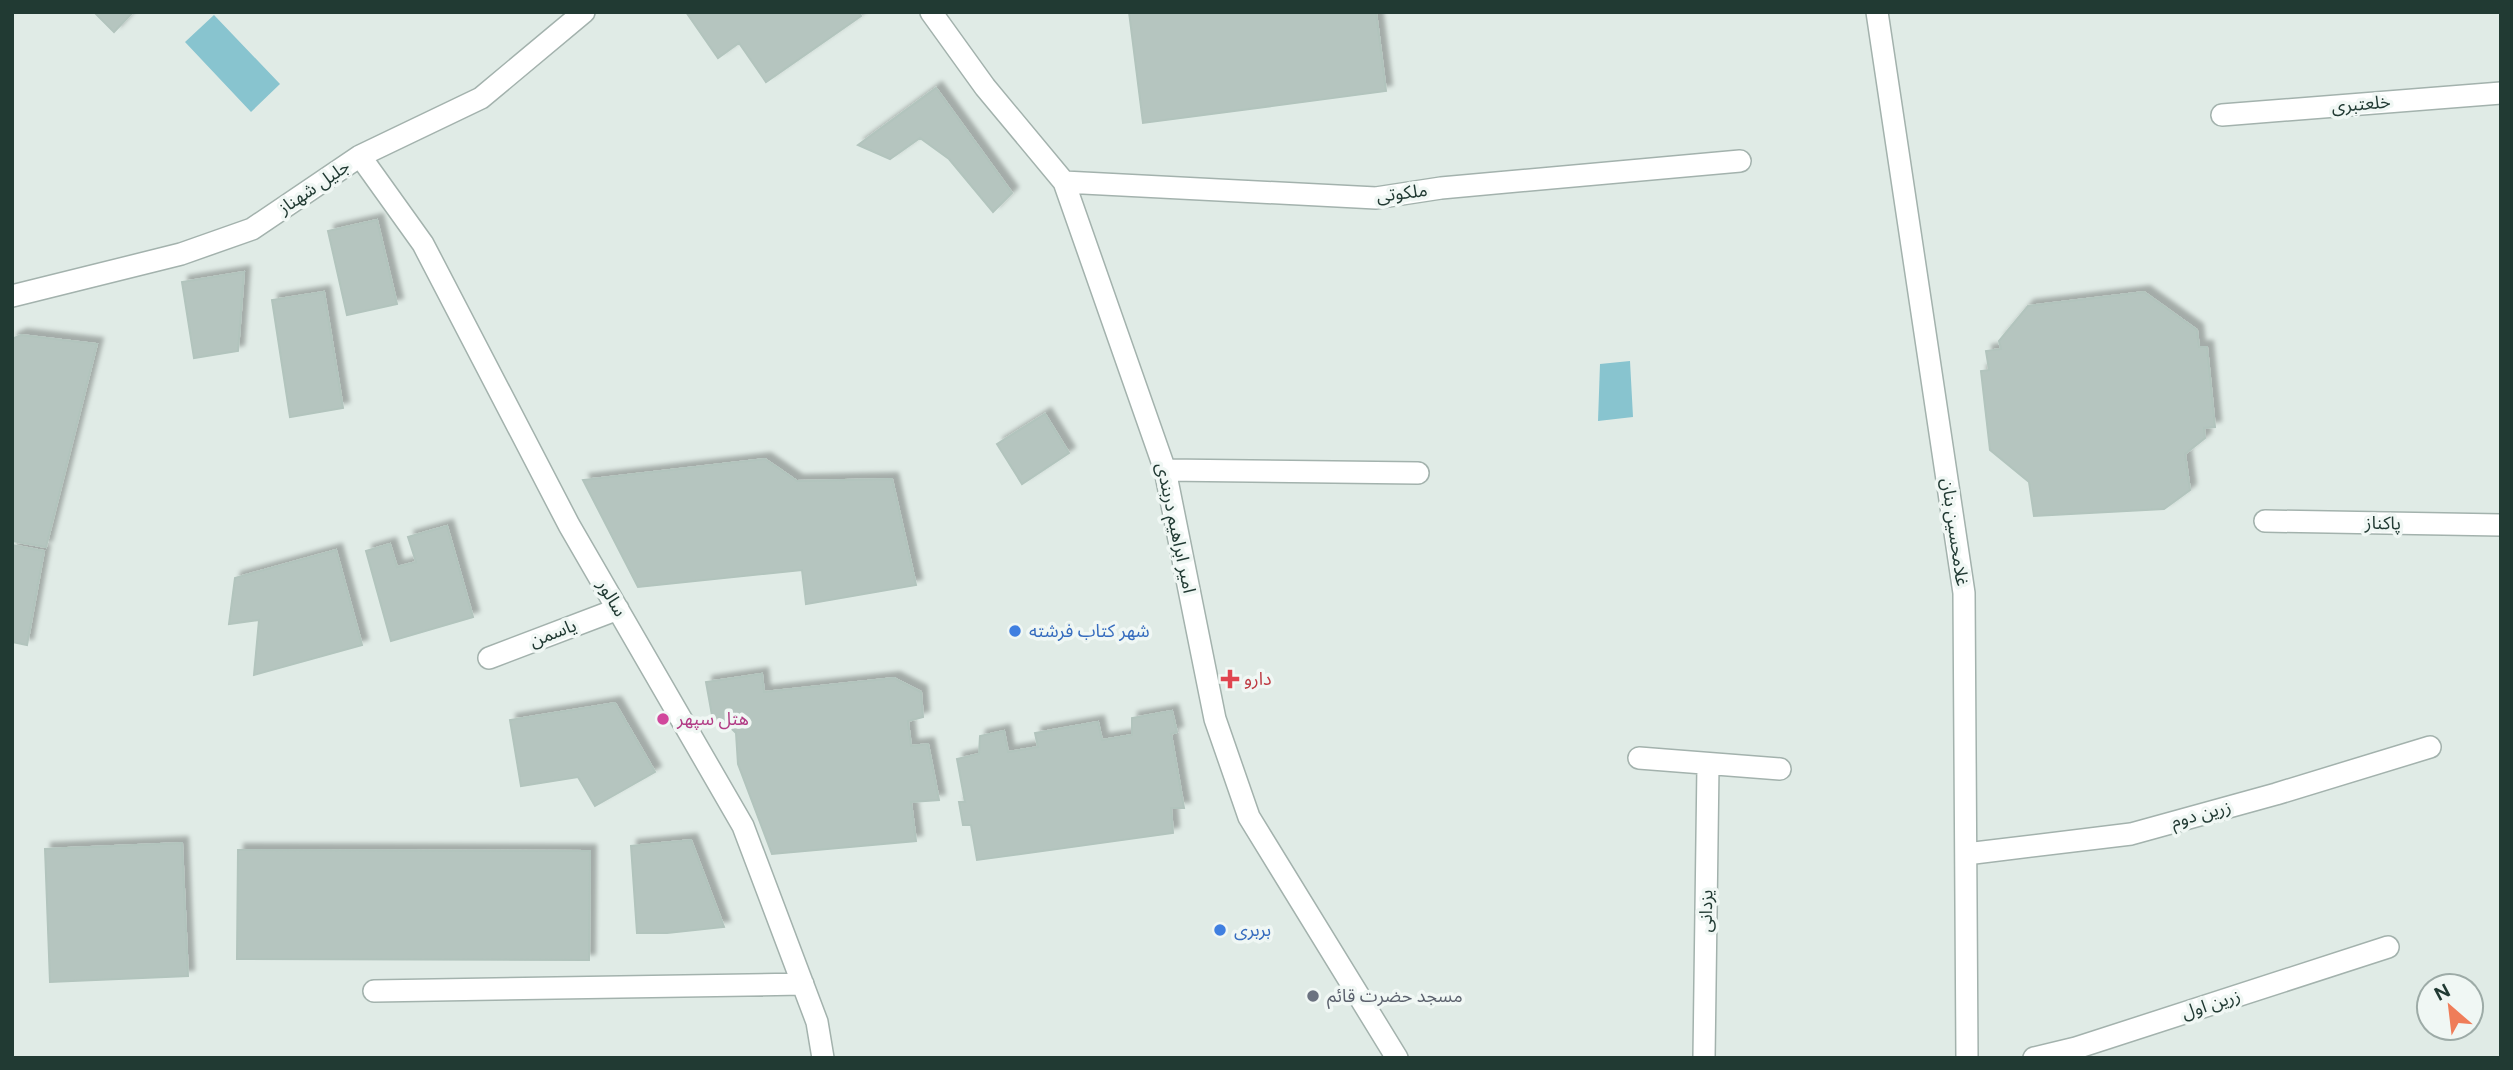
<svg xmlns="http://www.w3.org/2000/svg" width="2513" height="1070" font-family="Figtree,'Noto Sans Arabic',sans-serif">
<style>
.water{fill:#88c4cf}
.building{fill:#b5c5bf;stroke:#b2c4bd;stroke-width:2;filter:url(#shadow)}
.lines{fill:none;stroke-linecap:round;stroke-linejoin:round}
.minor-casing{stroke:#a3b2ad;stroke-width:24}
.minor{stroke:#fff;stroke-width:21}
.shop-dot{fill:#3f7fe0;stroke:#f0f7f4;stroke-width:2.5}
.health-dot{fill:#e0444e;stroke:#f0f7f4;stroke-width:2.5}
.hotel-dot{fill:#d1479c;stroke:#f0f7f4;stroke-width:2.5}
.worship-dot{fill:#6b7280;stroke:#f0f7f4;stroke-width:2.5}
.labels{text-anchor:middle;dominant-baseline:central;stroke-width:7;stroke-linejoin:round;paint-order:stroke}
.street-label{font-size:18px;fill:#213a33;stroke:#f0f7f4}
.shop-label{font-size:18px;fill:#366cbe;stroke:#f0f7f4;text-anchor:start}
.health-label{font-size:18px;fill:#be3a42;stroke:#f0f7f4;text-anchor:start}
.hotel-label{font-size:18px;fill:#b23c85;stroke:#f0f7f4;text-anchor:start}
.worship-label{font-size:18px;fill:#5b616d;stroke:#f0f7f4;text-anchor:start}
</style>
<defs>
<filter id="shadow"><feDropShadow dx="6" dy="-6" stdDeviation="2" flood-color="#0004"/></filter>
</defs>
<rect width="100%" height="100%" fill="#e0ebe6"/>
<path class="water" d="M214 15 280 84 251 112 185 42Z
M1630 361 1633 417 1598 421 1600 364Z"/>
<path class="building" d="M94 12H133L114 32Z
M686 12H858L861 16 766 82 739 43 718 58Z
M1129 12H1376L1386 91 1143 123Z
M936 88 1012 193 993 212 949 159 920 138 890 159 858 145Z
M377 220 397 304 347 315 328 231Z
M244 272 238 351 194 358 182 282Z
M324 292 343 408 290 417 272 300Z
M2144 292 2197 330 2199 347H2207L2215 427 2204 428 2205 438 2185 454 2190 490 2164 509 2034 516 2029 482 1990 450 1981 371 1989 370 1986 351 2001 349 1999 341 2028 306Z
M21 335 97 344 46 547 12 541V339Z
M1045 414 1069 453 1022 484 997 444Z
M765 459 797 481 892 479 916 585 806 604 802 570 638 587 583 480Z
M447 526 473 617 391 641 366 551 390 544 397 567 416 562 408 537Z
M12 545 44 551 27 645 12 642Z
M336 550 362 645 254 675 259 620 229 624 235 578Z
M762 674 764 692 894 678 921 692 923 717 908 721 911 746 928 744 939 800 911 802 916 841 772 854 738 764 736 733 723 720 713 721 706 682Z
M615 703 655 772 595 806 578 777 521 786 510 720Z
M1172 711 1177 732 1171 734 1184 808H1171L1173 833 977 860 971 825H963L959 802H965L957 759 979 754 980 736 1004 731 1008 752 1038 747 1035 733 1098 722 1102 740 1132 735V718Z
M691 840 724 927 667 933H637L631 846Z
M182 843 188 976 50 982 45 849Z
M238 850 590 851 589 960 237 959Z"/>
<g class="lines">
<defs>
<path id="minor" d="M931 12 985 87 1064 182 1165 470 1215 719 1249 817 1397 1058
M1877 12 1964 593 1967 1058
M2222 115 2501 93
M360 156 423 244 569 525 743 826 817 1022 823 1058
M1064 182 1376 198 1441 188 1740 161
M12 296 181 254 252 229 360 156 481 98 584 12
M1165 470 1418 473
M2265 521 2501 525
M489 658 618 609
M1639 758 1780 769
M1966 854 2131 834 2276 794 2430 747
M374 991 803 984
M1704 1058 1708 765
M2034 1058 2076 1048 2388 947"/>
</defs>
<use href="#minor" class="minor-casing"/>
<use href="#minor" class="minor"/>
</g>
<g class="shop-dot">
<circle cx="1015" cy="631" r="7"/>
<circle cx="1220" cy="930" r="7"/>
</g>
<path class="health-dot" d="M1226.5 668.5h7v7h7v7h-7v7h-7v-7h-7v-7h7z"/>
<circle class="hotel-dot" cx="663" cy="719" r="7"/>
<circle class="worship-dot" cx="1313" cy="996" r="7"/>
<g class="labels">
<g class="street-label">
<text transform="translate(2361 104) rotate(-5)">خلعتبری</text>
<text transform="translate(314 187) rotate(-34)">جلیل شهناز</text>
<text transform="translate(1402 193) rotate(-7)">ملکوتی</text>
<text transform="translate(2383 523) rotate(1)">پاکناز</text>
<text transform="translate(1176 528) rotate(78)">امیر ابراهیم دربندی</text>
<text transform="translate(1955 532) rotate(82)">غلامحسین بنان</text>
<text transform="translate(612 598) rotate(60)">سالور</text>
<text transform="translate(553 633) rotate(-21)">یاسمن</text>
<text transform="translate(2201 814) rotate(-15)">زرین دوم</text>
<text transform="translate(1706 911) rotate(-89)">یزدانی</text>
<text transform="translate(2211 1004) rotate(-18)">زرین اول</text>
</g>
<g class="shop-label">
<text x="1029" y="631">شهر کتاب فرشته</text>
<text x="1234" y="930">بربری</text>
</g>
<g class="health-label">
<text x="1244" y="679">دارو</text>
</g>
<g class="hotel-label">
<text x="677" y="719">هتل سپهر</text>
</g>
<g class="worship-label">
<text x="1327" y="996">مسجد حضرت قائم</text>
</g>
</g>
<rect width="2513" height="1070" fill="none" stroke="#213a33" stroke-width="28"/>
<g transform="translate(2450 1007) rotate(332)"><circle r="33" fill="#f0f7f4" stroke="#9daba7" stroke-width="2"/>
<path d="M0-5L12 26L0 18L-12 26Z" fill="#ef7d59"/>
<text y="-10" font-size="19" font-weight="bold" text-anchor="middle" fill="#213a33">N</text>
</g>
</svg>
